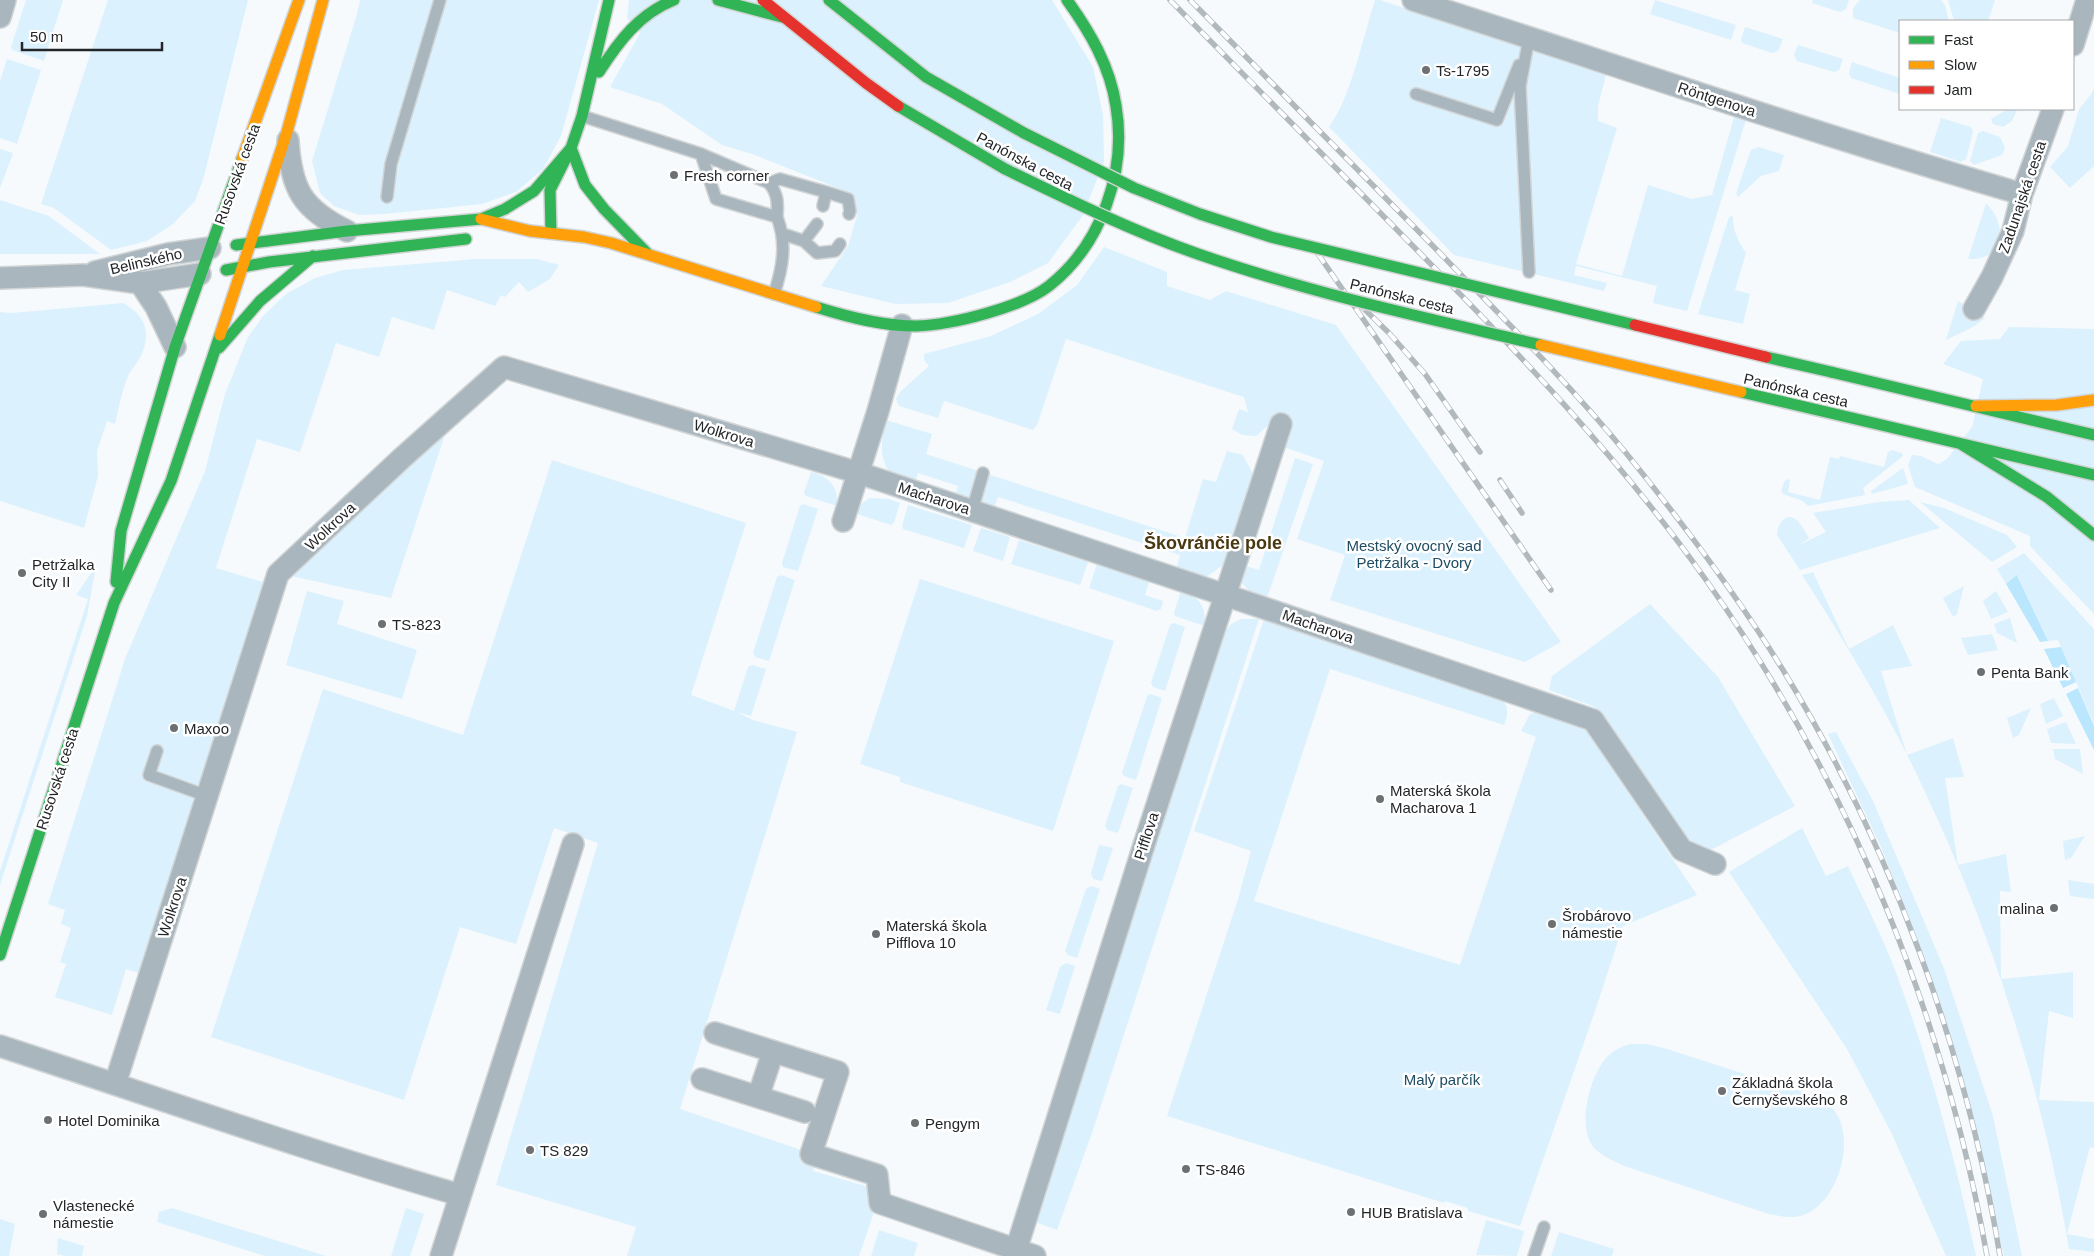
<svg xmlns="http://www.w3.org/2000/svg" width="2094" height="1256" font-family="Arial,sans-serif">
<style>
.green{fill:#dbf1fd}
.water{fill:#bae6fe}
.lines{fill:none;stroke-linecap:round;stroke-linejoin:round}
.lane-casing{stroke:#d1d4d5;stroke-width:14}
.street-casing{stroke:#d1d4d5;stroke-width:24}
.fast-casing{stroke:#d1d4d5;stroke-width:14}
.slow-casing{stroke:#d1d4d5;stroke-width:14}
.jam-casing{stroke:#d1d4d5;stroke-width:14}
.lane{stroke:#a9b6be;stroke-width:11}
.street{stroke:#a9b6be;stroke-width:21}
.fast{stroke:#30b455;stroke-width:11}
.slow{stroke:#ff9f0a;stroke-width:11}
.jam{stroke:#e5322d;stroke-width:11}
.rail-casing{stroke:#b2b9bd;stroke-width:5.5}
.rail{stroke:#fff;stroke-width:4;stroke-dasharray:11;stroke-linecap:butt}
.fast-bridge-casing{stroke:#d1d4d5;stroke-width:14;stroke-linecap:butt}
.slow-bridge-casing{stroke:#d1d4d5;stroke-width:14;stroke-linecap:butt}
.jam-bridge-casing{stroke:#d1d4d5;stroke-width:14;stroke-linecap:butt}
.fast-bridge{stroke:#30b455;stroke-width:11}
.slow-bridge{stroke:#ff9f0a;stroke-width:11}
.jam-bridge{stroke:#e5322d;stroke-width:11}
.poi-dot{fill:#6d7072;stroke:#fff;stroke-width:2}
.labels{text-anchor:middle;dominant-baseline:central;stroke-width:5;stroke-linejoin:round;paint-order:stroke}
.poi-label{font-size:15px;fill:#232628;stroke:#fff;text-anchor:start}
.street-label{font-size:15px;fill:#232628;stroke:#fff}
.park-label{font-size:15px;fill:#1d4c63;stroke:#fff}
.quarter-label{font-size:18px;font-weight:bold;fill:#49370f;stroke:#fff}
</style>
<rect width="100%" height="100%" fill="#f6fafc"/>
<path class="green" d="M26 0H63L44 61 12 50 11 47Z
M108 0H248L203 180 195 201 173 224 147 241 111 250 54 208 41 204Z
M360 0H599L561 136 543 169 516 192 482 204 385 214 359 215 334 206 320 193 312 161 357 14Z
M629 0H1052L1093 67 1103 115 1104 161 1083 215 1048 263 1010 282 948 303 895 304 821 286 848 246 857 216 853 194 752 154 722 145 662 104 610 87 640 33 627 18Z
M1375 0H1380L1606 75 1598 106V121L1617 128 1576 264 1622 276 1648 185 1692 199 1712 195 1734 117 1746 120 1687 311 1653 303 1657 286 1576 266 1574 275 1607 283 1604 291 1454 255 1329 127C1351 97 1363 37 1375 0Z
M1655 0 1736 25 1731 40 1650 14Z
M1813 0H1849L1846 9 1840 12 1812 3Z
M1860 0H1941L1945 5 1949 21H1900V33L1853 18V8Z
M1948 0H1995L1988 21H1954Z
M1745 27 1783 39 1778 51 1772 53 1742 43 1741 39Z
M1798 45 1843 59 1839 70 1834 72 1797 61 1794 55Z
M7 59 41 70 17 144 0 138V81Z
M1852 62 1900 78V94L1851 78 1849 73Z
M2094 87V166L2070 188 2050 167 2068 146 2079 109 2092 93Z
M2008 109 2017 110 2012 121 2003 127 1993 124 1991 119Z
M1941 118 1971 127 1973 132 1966 159 1961 162 1930 152Z
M1983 131 2000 137 2005 148 2002 155 1974 165 1970 161 1978 133Z
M1759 147 1784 155 1779 171 1761 176 1738 197 1736 193 1751 150Z
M0 149 13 153 0 188Z
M0 200 49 216 100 254H0Z
M1986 203C2008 224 2005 261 1968 259Z
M1733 216C1733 231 1738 241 1746 253L1735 290 1750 294 1743 324 1698 314 1729 217Z
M1104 247 1167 272V286L1210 300 1226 291 1336 325 1561 642 1525 662 1330 600 1345 555 1297 539 1324 461 1284 447 1274 420 1256 436 1242 435 1232 429 1239 409 1248 412 1244 397 1231 393 1066 339 1037 425 1033 430 944 401 938 418 899 406 896 399 900 392 929 366 924 360V354L991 336 1038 314 1077 285Z
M476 259H537L559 265 550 279 528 292 519 282 505 297 501 295 495 306 447 290 434 330 392 317 379 357 336 343 300 452 257 439 216 568 266 583 141 974 126 969 112 1015 55 997 66 964 60 962 71 928 61 924 65 910 48 904 125 659 205 471 225 394 248 337 264 315 286 294 315 278 343 270Z
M1958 301 1985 318C1973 329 1961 332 1946 340Z
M123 303C148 316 152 337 138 361 135 366 131 370 129 374 122 389 119 408 115 424L107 421 97 451 98 476 84 528 0 501V312L12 313Z
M2009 327 2094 329V614L2030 546V536L1915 487 1908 465 1912 455 1921 456 1938 464 1947 459 1972 427 1983 379 1943 364 1961 341 2000 339Z
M886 420 932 434 926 454 1185 538 1203 479 1216 482 1227 451 1243 455 1254 476 1223 565 1206 577 1176 570 1180 555 998 497 993 512 954 500 958 486 918 473 914 487C907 483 898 480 892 475 878 461 881 437 886 420Z
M446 431 391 598 291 576Z
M1892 450 1902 453 1903 456 1863 488 1865 495 1808 506C1800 496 1789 499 1781 492L1784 482 1787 479 1790 480 1788 492 1820 500 1830 457 1839 459 1840 456 1884 467 1888 452Z
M1295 458 1313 464 1267 598 1254 596 1241 582 1246 566 1259 570Z
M552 460 746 523 691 695 734 711 748 667 752 665 766 669 751 716 737 712 753 720 797 732 680 1109 819 1156 813 1171 869 1187 873 1215 859 1256H627L636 1227 496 1185 598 843 554 828 516 944 460 927 404 1100 211 1037 323 689 463 735Z
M1903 468 1908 484 1872 494 1871 491Z
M811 472C829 476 839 487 837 506L806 496 804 493Z
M869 498 889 499 900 503 894 523 891 525 854 513 858 507Z
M1909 500 1940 528 1800 570 1777 535C1777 524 1787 510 1798 521 1802 526 1806 533 1809 538L1799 545 1826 532 1813 513 1879 502Z
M1920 502 1944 508 2007 535 2017 547 1992 562Z
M803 504 818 509 798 571 783 567 782 563 800 506Z
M908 505 972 525 964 548 903 529 902 526Z
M981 528 1010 537 1003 561 973 551Z
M1019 540 1088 562 1080 585 1011 564Z
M2024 553 2094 629V724L2058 640 2048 641 2018 576 2006 584 1997 569Z
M1097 564 1149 582 1145 595 1163 601 1161 609 1157 611 1089 588Z
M96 566 87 616 0 885V871L88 599 76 595Z
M1813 572 1849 649 1893 625 1912 666 1881 671 1907 755 1953 738 1964 777 1945 778 1958 865 2006 854 2011 892 2000 891 2001 979 2073 972V1018L2049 1011 2039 1100 2094 1102V1148L2090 1147 2067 1234 2094 1239V1252L2069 1249C2043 1092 1993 936 1925 792 1890 716 1847 645 1802 575Z
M781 575 795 580 769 661 755 657 753 653 777 577Z
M920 579 1114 641 1053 831 900 782V777L860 764Z
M1964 586 1957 614 1953 617 1943 598Z
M307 591 344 601 337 624 417 650 402 699 286 665Z
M1181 591C1201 599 1205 604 1205 626L1175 616 1174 613Z
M1996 591 2008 612 1991 619 1983 601Z
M1650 604 1718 677 1795 806 1709 851 1677 836 1595 707 1549 690 1552 676Z
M2010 618 2017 643 1997 633 1994 624Z
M1241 619H1259L1093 1130 1057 1230 1032 1221 1214 647 1231 624Z
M1264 619 1499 698C1510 705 1508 714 1504 725L1330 669 1254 901 1460 965 1536 737 1521 731 1530 714 1538 712 1582 726 1585 729 1697 895 1623 926 1595 1011 1520 1226 1468 1211V1208L1445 1201 1444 1203 1167 1116 1239 896 1251 851 1194 831Z
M1174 623 1185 627 1165 691 1153 687 1151 683 1170 625Z
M1992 634 1998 650 1968 655 1961 638Z
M1150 694 1162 698 1136 780 1124 776 1122 773 1147 696Z
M2054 698 2063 716 2046 724 2040 704Z
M2031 708 2019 735 2013 738 2007 718Z
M2066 722 2076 744 2051 743 2047 729Z
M1836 732 1873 801 1943 966 1993 1116 2022 1256H2004L1966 1090 1936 991 1881 847 1828 734Z
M2053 749H2080L2083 774 2055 759Z
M1121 784 1133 788 1118 833 1107 830 1105 826 1118 786Z
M1802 828 1826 876 1848 866C1864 901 1882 935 1895 970 1930 1063 1955 1159 1976 1256H1946L1891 1132 1847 1049 1729 872Z
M2085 836 2071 858 2065 860 2063 841Z
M1099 845 1113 848 1102 881 1093 879 1091 873Z
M2068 880 2094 884V899L2070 896Z
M1091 886 1100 889 1077 958 1068 955 1065 951 1086 889Z
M1066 963 1075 966 1060 1014 1046 1010 1060 967Z
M1630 1044H1647L1664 1048C1700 1060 1736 1071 1773 1083 1791 1089 1814 1093 1829 1105 1860 1131 1839 1204 1803 1215 1793 1219 1780 1216 1769 1214L1624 1166C1614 1161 1602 1156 1594 1148 1576 1127 1590 1075 1607 1057 1614 1050 1621 1047 1630 1044Z
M172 1208 326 1256H265L157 1222 159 1212Z
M406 1208 424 1214 410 1256H391Z
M0 1219 15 1224 9 1256H0Z
M1486 1220 1524 1231 1517 1256 1476 1255Z
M879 1230 918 1243 914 1256H871Z
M1559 1232 1614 1249 1612 1256H1551Z
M58 1238 84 1246 82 1256H65L57 1254Z"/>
<path class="water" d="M2017 575 2048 641 2040 642 2006 584Z
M2061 647 2076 682 2063 688 2044 649Z
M2078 688 2094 726V750L2066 694Z"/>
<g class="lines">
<defs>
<path id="lane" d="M1416 94 1497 120 1519 65
M582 116 701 154 716 199 777 217C787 243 783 267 774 294
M701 154 769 183
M826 192 848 199 850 211 849 214
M387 197 391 164 440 0
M777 217C778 203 778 194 769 183L780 179 826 192 823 206
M783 234 804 241 817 224
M804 241 817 253 835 251 840 244
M1529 272 1520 86 1529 38
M972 511 983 473
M157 751 149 775 207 796
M1534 1256 1544 1227"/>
<path id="street" d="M1413 0C1616 65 1818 135 2022 194
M0 17 5 0
M2073 45 2087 0
M288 140C291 189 302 209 347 231
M95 272 168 254 210 248
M0 278 83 275 140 283 200 274
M140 283 156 307 175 347
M1974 309 1992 277 2013 231 2022 194 2053 109
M843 521 878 411 902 325
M715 1033 838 1072 811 1154 877 1175 880 1203 1035 1256
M0 1046C153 1096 305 1150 460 1195
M702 1079 805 1112
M115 1084 278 574 402 458 504 367 859 473 1267 609 1593 720 1682 850 1715 864
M758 1097 773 1052
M1016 1250 1143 848 1281 424
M441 1256 573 844"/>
<path id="fast" d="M718 0 782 17
M829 0 926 77 1024 133
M599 72C619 41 639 14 674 0
M898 106 1005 169
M571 148 585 185 604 209 647 253
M551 233 550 190 571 148 582 116 609 0
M236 245 347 231 481 219 505 209 534 191 571 148
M226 270 269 262 466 239
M816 307C848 317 882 326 916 326 952 325 1022 307 1049 286 1102 244 1127 171 1116 106 1110 66 1090 32 1067 0
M219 348 260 301 313 256
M1831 372 2094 435
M1741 392 2094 475
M1961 444 2047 497 2094 535
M116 582 121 531 175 347 242 159
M0 955 114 603 171 481 220 335"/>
<path id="slow" d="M242 159 299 0
M481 219 530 231 584 237 611 243 816 307
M220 335 287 132 323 0
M1976 406 2057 405 2094 400"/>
<path id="jam" d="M763 0 866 83 898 106"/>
</defs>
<use href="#lane" class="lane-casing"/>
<use href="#street" class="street-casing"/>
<use href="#fast" class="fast-casing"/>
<use href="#slow" class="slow-casing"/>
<use href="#jam" class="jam-casing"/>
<use href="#lane" class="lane"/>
<use href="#street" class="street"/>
<use href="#fast" class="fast"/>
<use href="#slow" class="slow"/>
<use href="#jam" class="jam"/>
<defs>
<path id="rail" d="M1170 0C1249 80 1328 160 1407 240 1514 348 1619 457 1706 580 1849 782 1944 1013 1987 1256
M1190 0C1271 82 1352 164 1432 245 1498 313 1566 380 1626 453 1682 522 1736 594 1783 670 1892 848 1966 1050 2000 1256
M1318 254 1551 590
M1357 302 1389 333 1425 374 1480 452
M1500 480 1522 513"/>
</defs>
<use href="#rail" class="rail-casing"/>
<use href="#rail" class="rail"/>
<defs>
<path id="fast-bridge" d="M1024 133 1134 188 1200 214 1271 237 1635 325
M1005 169C1069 200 1132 231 1198 254 1310 293 1426 318 1541 345
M1766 357 1831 372"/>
<path id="slow-bridge" d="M1541 345 1741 392"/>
<path id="jam-bridge" d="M1635 325 1766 357"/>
</defs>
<use href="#fast-bridge" class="fast-bridge-casing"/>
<use href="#slow-bridge" class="slow-bridge-casing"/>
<use href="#jam-bridge" class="jam-bridge-casing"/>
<use href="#fast-bridge" class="fast-bridge"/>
<use href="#slow-bridge" class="slow-bridge"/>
<use href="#jam-bridge" class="jam-bridge"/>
</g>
<g class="poi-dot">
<circle cx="1426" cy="70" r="5"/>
<circle cx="674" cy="175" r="5"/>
<circle cx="22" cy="573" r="5"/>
<circle cx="382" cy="624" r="5"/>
<circle cx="1981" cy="672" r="5"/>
<circle cx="174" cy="728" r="5"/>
<circle cx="1380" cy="799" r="5"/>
<circle cx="2054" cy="908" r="5"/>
<circle cx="1552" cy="924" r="5"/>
<circle cx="876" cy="934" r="5"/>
<circle cx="1722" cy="1091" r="5"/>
<circle cx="48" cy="1120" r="5"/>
<circle cx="915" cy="1123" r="5"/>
<circle cx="530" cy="1150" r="5"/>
<circle cx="1186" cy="1169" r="5"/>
<circle cx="1351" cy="1212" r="5"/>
<circle cx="43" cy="1214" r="5"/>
</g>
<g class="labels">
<g class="poi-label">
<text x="1436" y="70">Ts-1795</text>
<text x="684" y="175">Fresh corner</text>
<text x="32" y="564">Petržalka<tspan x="32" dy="17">City II</tspan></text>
<text x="392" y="624">TS-823</text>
<text x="1991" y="672">Penta Bank</text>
<text x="184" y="728">Maxoo</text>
<text x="1390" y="790">Materská škola<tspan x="1390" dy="17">Macharova 1</tspan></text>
<text x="2044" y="908" text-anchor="end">malina</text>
<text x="1562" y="915">Šrobárovo<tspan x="1562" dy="17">námestie</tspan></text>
<text x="886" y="925">Materská škola<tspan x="886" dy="17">Pifflova 10</tspan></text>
<text x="1732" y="1082">Základná škola<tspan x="1732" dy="17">Černyševského 8</tspan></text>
<text x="58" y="1120">Hotel Dominika</text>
<text x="925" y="1123">Pengym</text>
<text x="540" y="1150">TS 829</text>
<text x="1196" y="1169">TS-846</text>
<text x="53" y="1205">Vlastenecké<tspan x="53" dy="17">námestie</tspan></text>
<text x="1361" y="1212">HUB Bratislava</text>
</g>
<g class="street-label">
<text transform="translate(1717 99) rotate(18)">Röntgenova</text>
<text transform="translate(1025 161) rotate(28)">Panónska cesta</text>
<text transform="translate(237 174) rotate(-70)">Rusovská cesta</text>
<text transform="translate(2022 197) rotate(-71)">Zadunajská cesta</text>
<text transform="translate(146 261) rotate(-13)">Belinského</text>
<text transform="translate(1402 296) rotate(14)">Panónska cesta</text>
<text transform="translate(1796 390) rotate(13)">Panónska cesta</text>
<text transform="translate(724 433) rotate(17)">Wolkrova</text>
<text transform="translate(934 498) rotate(18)">Macharova</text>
<text transform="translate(330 526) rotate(-43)">Wolkrova</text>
<text transform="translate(1318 626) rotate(19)">Macharova</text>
<text transform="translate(57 779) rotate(-72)">Rusovská cesta</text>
<text transform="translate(1146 836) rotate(-72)">Pifflova</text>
<text transform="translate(172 907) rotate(-72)">Wolkrova</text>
</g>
<g class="park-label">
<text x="1414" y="545">Mestský ovocný sad<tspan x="1414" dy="17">Petržalka - Dvory</tspan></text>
<text x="1442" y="1079">Malý parčík</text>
</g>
<g class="quarter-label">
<text x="1213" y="543">Škovránčie pole</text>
</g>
</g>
<rect x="1899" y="20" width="175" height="90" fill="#ffffff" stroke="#a7a8a9"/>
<rect x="1909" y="36" width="25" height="8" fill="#30b455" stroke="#a7a8a9"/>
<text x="1944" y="45" font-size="15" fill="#232628">Fast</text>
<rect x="1909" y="61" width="25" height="8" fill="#ff9f0a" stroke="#a7a8a9"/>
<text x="1944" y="70" font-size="15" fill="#232628">Slow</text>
<rect x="1909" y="86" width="25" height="8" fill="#e5322d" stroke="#a7a8a9"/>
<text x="1944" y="95" font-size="15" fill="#232628">Jam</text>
<path d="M22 42v8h140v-8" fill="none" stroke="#232628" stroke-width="2.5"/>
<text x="30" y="42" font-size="15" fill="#232628" stroke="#ffffff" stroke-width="4" paint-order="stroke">50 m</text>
</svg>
